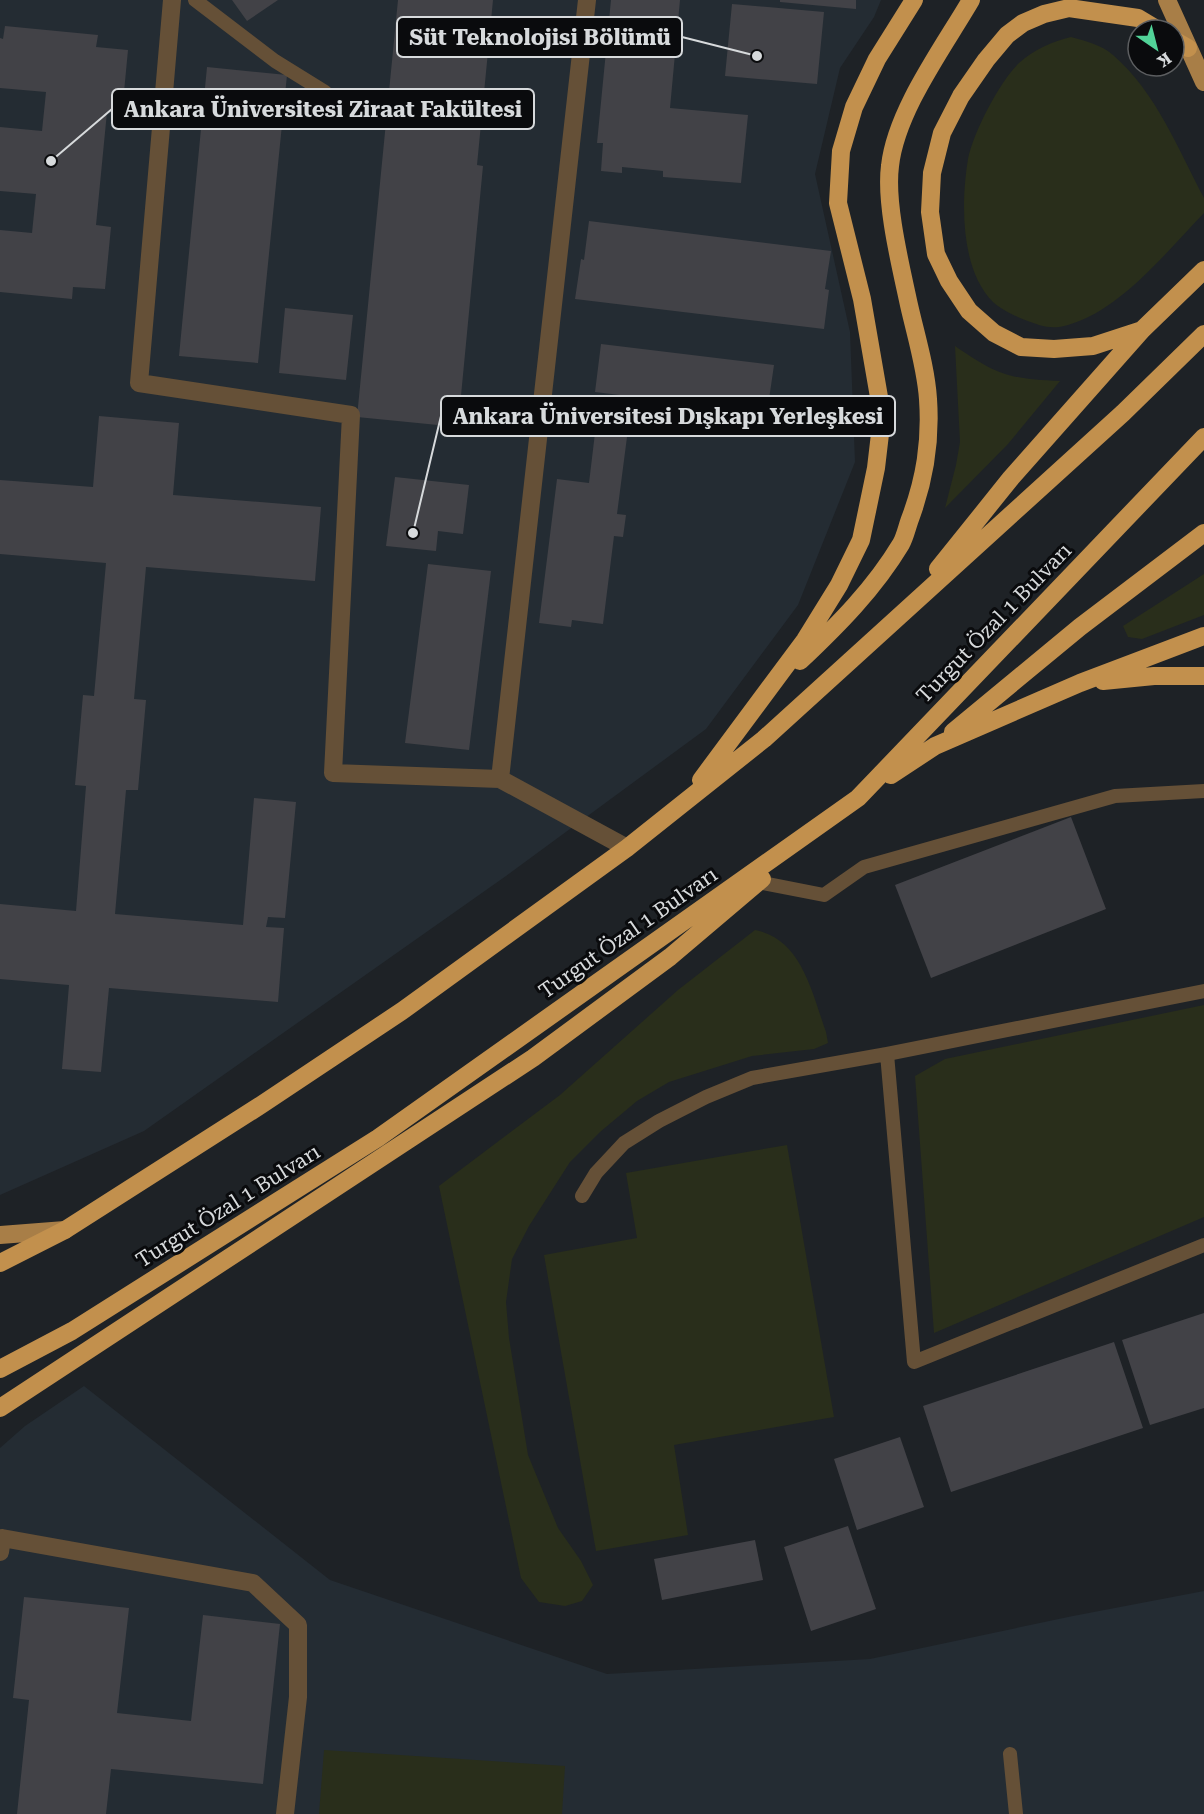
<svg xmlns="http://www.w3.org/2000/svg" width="1204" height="1814" font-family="'Roboto Serif',serif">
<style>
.built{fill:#242c33}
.green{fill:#292e1b}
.building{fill:#424247}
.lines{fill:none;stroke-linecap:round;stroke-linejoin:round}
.lane{stroke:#655037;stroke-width:14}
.street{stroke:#655037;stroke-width:18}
.primary{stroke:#a87e47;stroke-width:18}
.highway{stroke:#c2904d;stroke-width:18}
.labels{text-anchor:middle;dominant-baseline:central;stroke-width:6;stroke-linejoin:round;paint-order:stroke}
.street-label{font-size:21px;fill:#d7dadc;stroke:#0a0b0d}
.leader{fill:none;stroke:#d7dadc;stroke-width:2}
.callout-dot{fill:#d7dadc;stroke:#0a0b0d;stroke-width:2}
.callout{fill:#0a0b0d;stroke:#d7dadc;stroke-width:2}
.callout-label{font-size:22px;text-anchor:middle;font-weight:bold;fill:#d7dadc}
</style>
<rect width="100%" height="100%" fill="#1e2226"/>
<path class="built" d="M0 0H881L874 17 840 68 815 174 850 332 855 462 798 605 706 729 506 876 144 1131 0 1195Z
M84 1386 330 1580 607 1674 870 1659 1073 1616 1204 1591V1814H0V1448L25 1426Z"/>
<path class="green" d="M1071 37C1085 41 1102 45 1113 55 1156 92 1178 149 1204 198V213C1167 251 1121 310 1068 325 1051 330 1041 326 1025 320 1015 316 1000 309 993 302 960 269 961 202 968 159 973 133 1000 81 1019 63 1035 49 1051 42 1071 37Z
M955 346C997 375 1009 379 1060 381L1008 444 945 508 956 465 960 442Z
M1204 574V615L1142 639 1128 637 1123 626Z
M755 930C802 939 812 993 826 1032L828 1043 814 1049 752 1056 669 1082 637 1101 600 1132 570 1162 529 1226 512 1259 506 1302 509 1338 528 1455 558 1528 581 1561 593 1585 582 1601 565 1606 539 1602 521 1578 439 1186 560 1095 678 990Z
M1204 1005V1217L934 1333 915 1076 945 1059Z
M787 1145 834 1417 674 1445 688 1535 596 1551 544 1255 637 1238 626 1173Z
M324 1750 565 1766 562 1814H319Z"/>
<path class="building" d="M232 0H278L247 21Z
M398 0H493L477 165 483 166 458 427 357 417Z
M611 0H680L670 108 748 115 741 183 663 177V171L622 167V173L601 171 603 143H597Z
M780 0H856V9L780 2Z
M732 4 824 12 817 84 725 76Z
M5 26 98 35 96 47 128 50 122 113 107 112 96 225 111 227 105 289 73 287 72 299 0 292V230L32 233 36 194 0 191V127L42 131 46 92 0 88V38L3 39Z
M207 67 287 75 258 363 179 356Z
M589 221 831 251 825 289 829 290 824 329 575 299 581 259 584 260Z
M285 308 353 315 346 380 279 373Z
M601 344 774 365 767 413 595 392Z
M99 416 179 423 173 495 321 507 315 581 146 567 134 699 146 700 138 790H126L115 914 243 925 254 798 296 802 285 918 268 917 266 927 284 928 278 1002 109 988 101 1072 62 1069 69 985 0 979V904L76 911 86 786 75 785 83 695 94 696 106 563 0 554V480L93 487Z
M595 433 627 437 617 514 626 515 623 537 614 536 603 624 572 620 571 627 539 623 557 479 589 483Z
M395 477 469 485 463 534 438 531 436 551 386 546Z
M428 564 491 571 469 750 405 743Z
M1071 817 1106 909 931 978 895 885Z
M1204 1313V1408L1150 1425 1122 1340Z
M1114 1342 1143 1428 951 1492 923 1406Z
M900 1437 924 1507 857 1530 834 1459Z
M848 1526 876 1609 811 1631 784 1547Z
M755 1540 763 1580 662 1600 654 1559Z
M24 1597 129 1608 117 1713 191 1721 203 1615 280 1624 263 1784 111 1769 106 1814H17L29 1700 13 1698Z"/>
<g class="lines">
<path class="lane" d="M195 0 275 61 325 92
M758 882 824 895 864 867 1115 796 1204 791
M887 1054 914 1362 1204 1245
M582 1196 596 1173 624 1143 659 1121 706 1097 752 1078 887 1054 1204 991
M1010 1754 1016 1814"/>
<path class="street" d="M172 0 139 383 351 415 333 773 500 779 627 848
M500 779 587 0
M0 1552 2 1538 253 1583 298 1625V1697L285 1814"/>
<path class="primary" d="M1167 0 1204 82
M0 1235 65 1230"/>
<path class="highway" d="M1174 40 1188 48
M1142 330 1093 346 1054 349 1021 347 994 333 969 311 949 281 936 254 930 212 932 173 942 133 961 96 986 60 1007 35 1023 23 1044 14 1069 8 1138 18 1158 30
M938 569 1011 478 1142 330 1204 270
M800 661C838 625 874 589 901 544 905 537 907 527 910 519 925 479 931 442 928 399 926 368 916 336 909 305 901 267 885 204 890 166 896 111 943 48 971 0
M1103 681 1154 676H1204
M953 732 1080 627 1204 533
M891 775 935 746 1080 683 1204 636
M701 780 805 640 839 585 861 540 876 468 880 434 879 397 862 299 838 203 841 151 854 107 877 59 914 0
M0 1263 65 1230 261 1105 402 1011 627 848 764 739 1123 413 1204 334
M0 1369 72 1331 378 1138 858 798 1204 437
M0 1408 533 1058 670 957 762 879"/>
</g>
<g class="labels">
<g class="street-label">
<text transform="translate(994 623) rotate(-46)">Turgut Özal 1 Bulvarı</text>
<text transform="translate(628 933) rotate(-35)">Turgut Özal 1 Bulvarı</text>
<text transform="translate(228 1206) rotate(-32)">Turgut Özal 1 Bulvarı</text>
</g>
</g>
<path class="leader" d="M757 56L682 37M51 161L112 109M413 533L441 416"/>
<g class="callout-dot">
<circle cx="757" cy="56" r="6"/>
<circle cx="51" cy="161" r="6"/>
<circle cx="413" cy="533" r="6"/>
</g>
<g class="callout">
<rect x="397" y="17" width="285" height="40" rx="6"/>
<rect x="112" y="89" width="422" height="40" rx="6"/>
<rect x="441" y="396" width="454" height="40" rx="6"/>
</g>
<g class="callout-label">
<text x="540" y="45">Süt Teknolojisi Bölümü</text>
<text x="323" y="117">Ankara Üniversitesi Ziraat Fakültesi</text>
<text x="668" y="424">Ankara Üniversitesi Dışkapı Yerleşkesi</text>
</g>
<g transform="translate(1156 48) rotate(145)"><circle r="28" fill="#0a0b0d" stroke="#5c5e60" stroke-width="1.5"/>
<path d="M0-4.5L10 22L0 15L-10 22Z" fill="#51d398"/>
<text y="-9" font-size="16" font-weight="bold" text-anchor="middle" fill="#d7dadc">K</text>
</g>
</svg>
